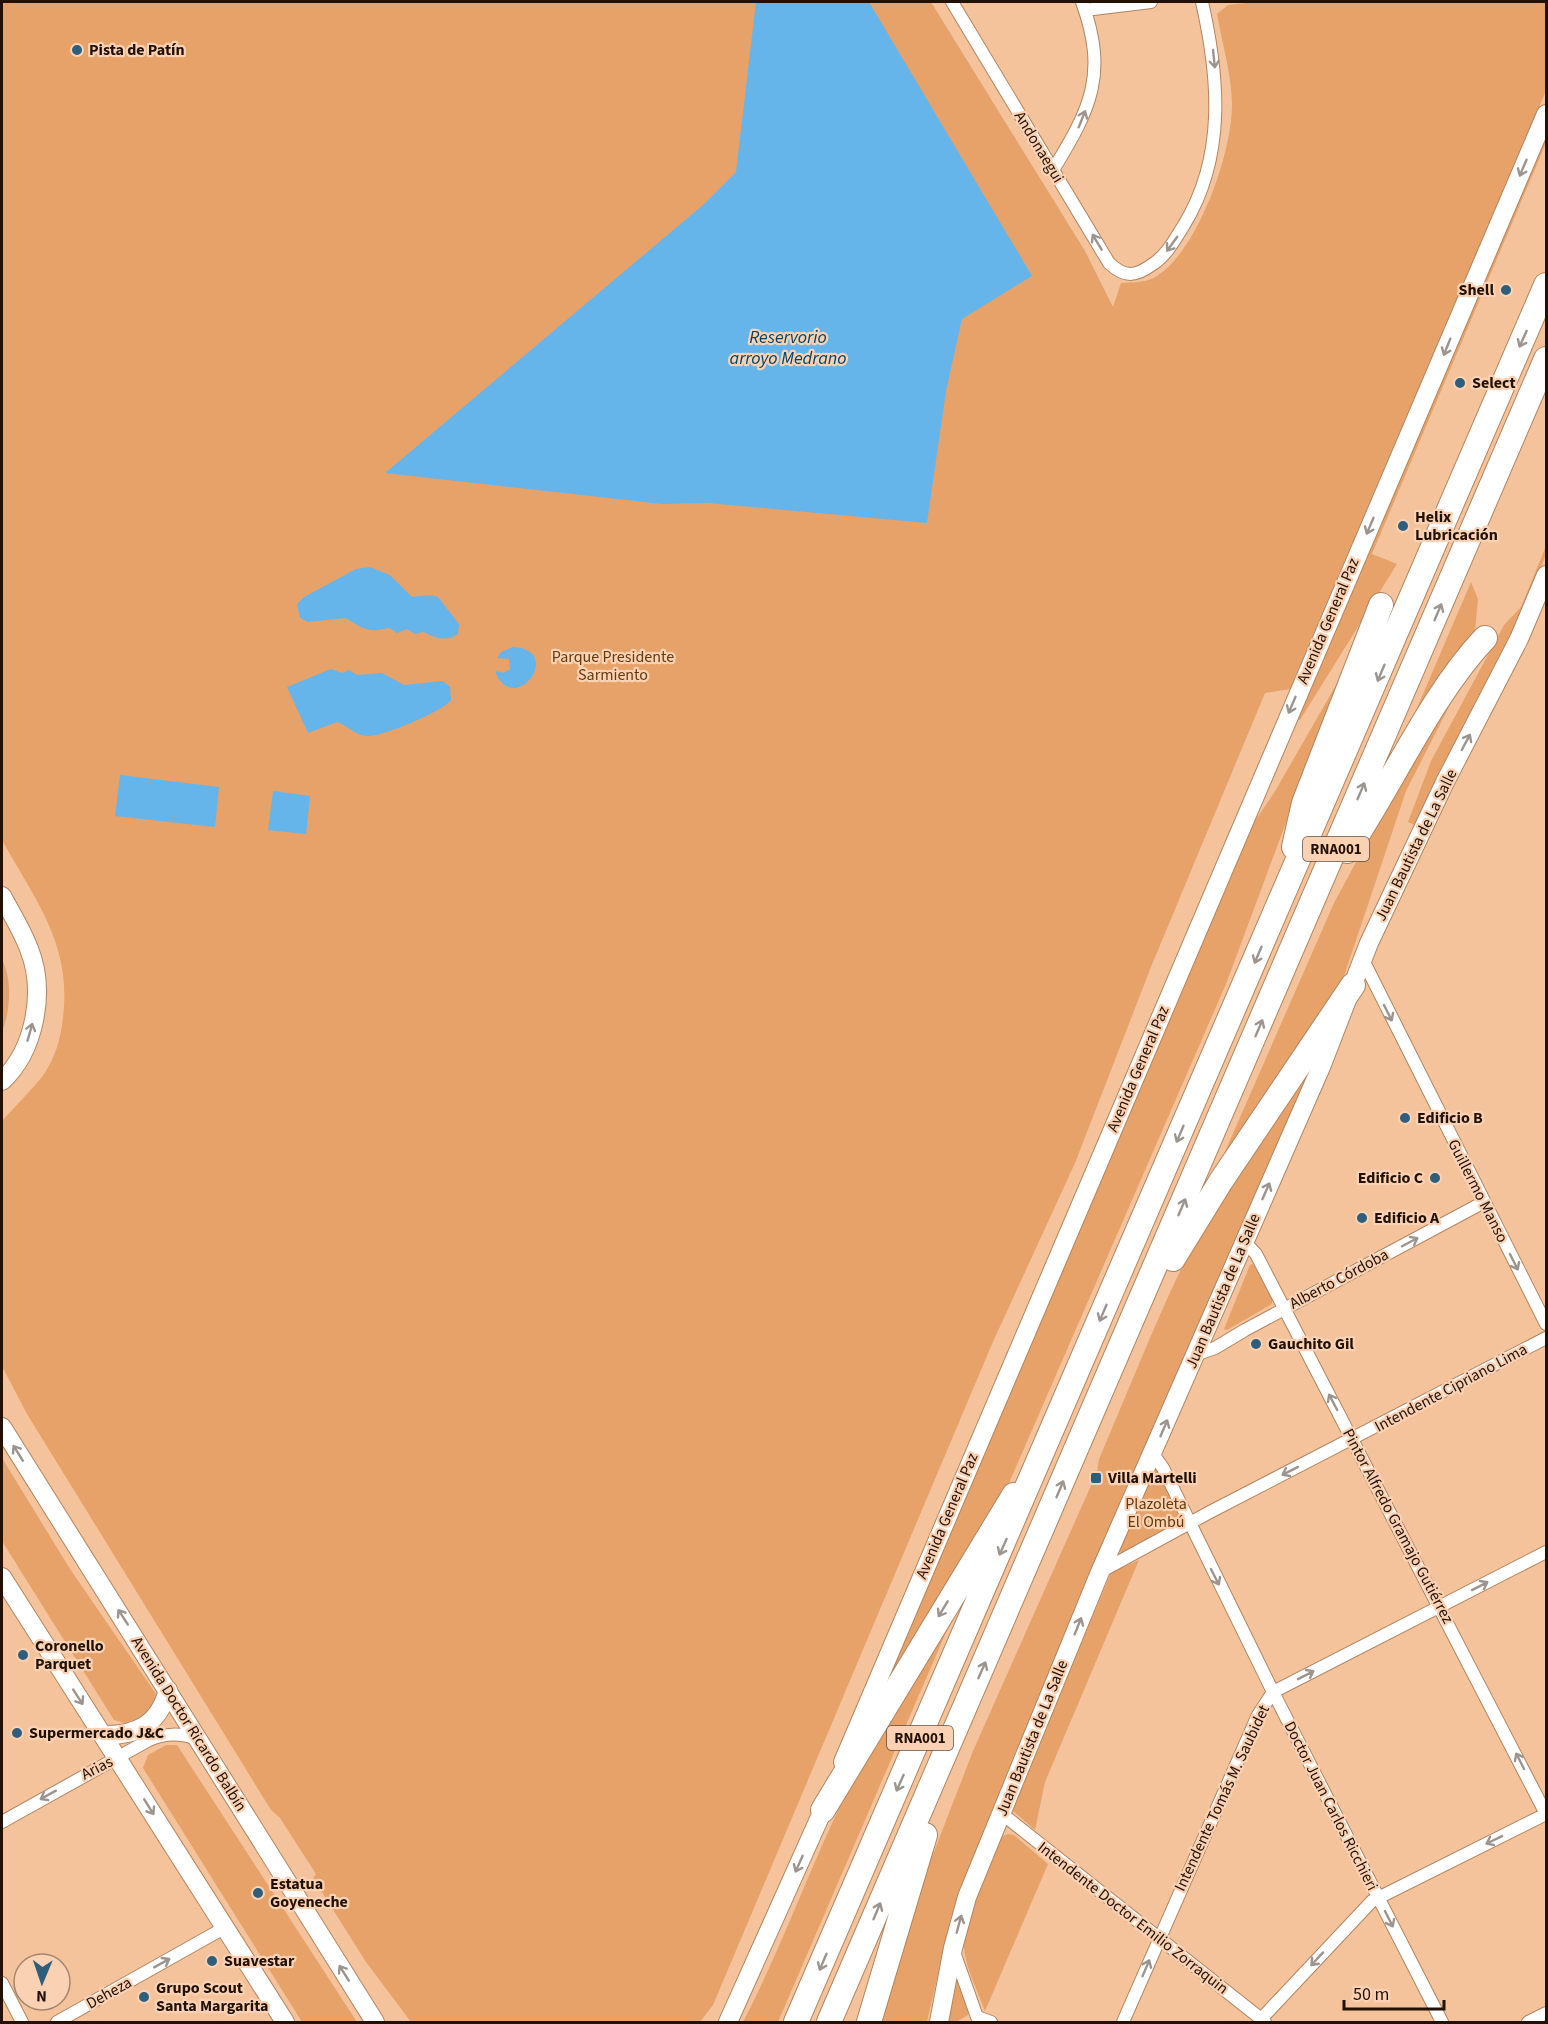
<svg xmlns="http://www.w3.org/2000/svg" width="1548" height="2024" font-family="'Source Sans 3',sans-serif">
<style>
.green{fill:#e6a269}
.water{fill:#65b5eb}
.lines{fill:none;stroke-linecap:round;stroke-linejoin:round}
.street-casing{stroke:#b2845f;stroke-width:14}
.secondary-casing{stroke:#b2845f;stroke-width:20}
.highway-casing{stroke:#b2845f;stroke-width:26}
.street{stroke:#fff;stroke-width:12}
.secondary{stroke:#fff;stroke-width:18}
.highway{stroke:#fff;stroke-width:24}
.oneway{stroke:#9c948e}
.poi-dot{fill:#2f5d7c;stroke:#fad2b3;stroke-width:2}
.labels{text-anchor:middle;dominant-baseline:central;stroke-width:4.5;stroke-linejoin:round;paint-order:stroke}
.shield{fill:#fad2b3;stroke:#634b38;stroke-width:1.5}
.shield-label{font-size:15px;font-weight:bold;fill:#221103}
.poi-label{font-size:16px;font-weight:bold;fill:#221103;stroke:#fad2b3;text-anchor:start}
.street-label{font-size:16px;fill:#221103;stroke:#fad2b3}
.park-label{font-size:16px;fill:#66390c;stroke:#fad2b3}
.water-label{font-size:18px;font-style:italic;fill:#004366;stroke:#fad2b3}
</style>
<rect width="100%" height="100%" fill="#f4c39c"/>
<path class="green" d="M2 2H931L1085 251 1113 307 1121 283C1133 282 1147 283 1157 276 1198 250 1232 153 1232 105 1232 76 1222 43 1217 14L1228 5 1256 2H1546V91L1290 689 1265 693 1151 967 1075 1163 992 1344 713 2005 700 2022H411L366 1962 313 1878 316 1874 280 1818 271 1810 27 1414 2 1366V1121C15 1106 30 1092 42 1077 55 1059 61 1038 63 1017 72 944 35 900 2 840Z
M1546 135V143L1372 554 1397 564 1300 720 1296 719Z
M1546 546V555L1509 643 1417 826 1408 822 1431 761 1504 625 1521 607Z
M1471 582 1478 599 1475 631 1402 743Z
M1339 680 1226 984 1009 1483 890 1680 886 1678 1252 825 1274 793Z
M1455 695 1406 791 1338 994 1220 1163 1334 903 1391 797Z
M2 960C13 980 10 1012 2 1032Z
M1317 1053 1210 1311 1124 1497 951 1917 927 2022H881L920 1888 973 1751 1097 1472 1099 1459C1138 1369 1173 1273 1224 1189 1253 1142 1286 1098 1317 1053Z
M1253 1264 1272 1296V1304L1227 1330 1224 1329 1250 1265Z
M2 1458 70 1569 156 1694 154 1709 128 1724 114 1720 2 1541Z
M1152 1470 1159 1471 1183 1523 1121 1553 1117 1549Z
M1139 1560 1045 1782 1035 1830 1011 1809 1111 1573Z
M950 1623 778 2022H743C780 1951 807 1875 842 1802 872 1739 912 1681 950 1623Z
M166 1745H177L357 2022H302L143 1768 148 1755Z
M1008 1834 1014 1835 1048 1864 985 2011C978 1991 966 1969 964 1948 960 1910 985 1871 1000 1837Z
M954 1977 959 1978 969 2011 968 2015 956 2022H947Z"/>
<path class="water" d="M756 2H869L1032 276 962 319 946 391 927 523 708 503 662 504 385 473 703 205 736 172Z
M370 567 390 575 412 597 430 595 438 597 459 624 458 634C447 642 434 638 424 632L415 634 407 629 397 633 389 628C368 633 363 629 346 618L308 622 300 618 297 604 304 597 356 569Z
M513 647C566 650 513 719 495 671L504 673 510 669 509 659 497 658 501 652Z
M331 669 342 673 349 670 357 675 382 673 404 685 443 681 450 687 451 700C444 711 380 738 366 736 354 735 347 725 337 722L308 733 287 687Z
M120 775 219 787 215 827 115 816Z
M273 791 310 796 306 834 268 830Z"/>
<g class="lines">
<defs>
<path id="street" d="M952 2 1109 263C1125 278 1135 277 1153 264 1167 255 1175 239 1184 225 1226 156 1219 77 1202 2
M1085 10 1151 2
M1053 170C1091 108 1108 74 1082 2
M1363 960 1546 1324
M1244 1241 1256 1254 1546 1814
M1195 1355 1215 1348 1245 1330 1484 1202
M1153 1454 1163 1468 1273 1692 1442 2022
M1100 1572 1210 1512 1546 1338
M1001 1813 1265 2022
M2 1822 149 1740C167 1733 179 1733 198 1739
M954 1952 977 2017 991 2022
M2 1983 22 2022
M1261 2019 1372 1901 1546 1814
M57 2022 224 1928
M1123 2022 1258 1715 1273 1692 1546 1552
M1528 2022 1546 2013"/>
<path id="secondary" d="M2 896C11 913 22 930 29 949 46 991 35 1050 2 1081
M2 1427 375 2022
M2 1577 285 2022
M103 1735C137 1736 159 1724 168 1690
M843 1762 1546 114
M728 2022 828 1799
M939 2022 953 1948 967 1897 1100 1572 1321 1067 1369 943 1445 782 1519 639 1546 575"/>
<path id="highway" d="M1294 847 1304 803 1381 605
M1347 851C1392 784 1431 695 1485 638
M1173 1259 1221 1181 1353 985
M823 1810 1014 1495
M796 2022 1546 285
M829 2022 1546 359
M869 2022 925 1835"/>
</defs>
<use href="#street" class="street-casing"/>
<use href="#secondary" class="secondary-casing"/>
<use href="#highway" class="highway-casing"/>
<use href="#street" class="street"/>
<use href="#secondary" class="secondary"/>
<use href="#highway" class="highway"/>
</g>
<defs><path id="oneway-shaft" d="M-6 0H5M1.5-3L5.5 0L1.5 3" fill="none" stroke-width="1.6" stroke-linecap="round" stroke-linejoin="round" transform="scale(1.5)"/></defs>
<g class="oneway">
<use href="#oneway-shaft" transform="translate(1214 59) rotate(84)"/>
<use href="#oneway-shaft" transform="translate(1082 119) rotate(-68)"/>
<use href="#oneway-shaft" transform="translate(1523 168) rotate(113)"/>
<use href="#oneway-shaft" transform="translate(1097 242) rotate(-121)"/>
<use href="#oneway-shaft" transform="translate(1172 244) rotate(126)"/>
<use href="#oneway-shaft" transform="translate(1523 339) rotate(114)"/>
<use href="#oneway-shaft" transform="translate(1447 347) rotate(112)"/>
<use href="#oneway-shaft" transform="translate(1370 526) rotate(113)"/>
<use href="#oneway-shaft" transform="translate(1438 612) rotate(-67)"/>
<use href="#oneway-shaft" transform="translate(1381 673) rotate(113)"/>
<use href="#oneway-shaft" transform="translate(1292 705) rotate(113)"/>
<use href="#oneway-shaft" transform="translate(1466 742) rotate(-62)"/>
<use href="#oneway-shaft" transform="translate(1361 791) rotate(-67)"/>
<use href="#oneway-shaft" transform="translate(1258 955) rotate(113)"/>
<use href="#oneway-shaft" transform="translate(1388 1013) rotate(63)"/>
<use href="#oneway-shaft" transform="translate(1259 1028) rotate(-67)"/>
<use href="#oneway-shaft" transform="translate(30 1032) rotate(-74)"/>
<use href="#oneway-shaft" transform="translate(1180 1134) rotate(113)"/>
<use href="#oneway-shaft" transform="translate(1266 1191) rotate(-66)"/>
<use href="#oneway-shaft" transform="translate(1182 1207) rotate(-67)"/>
<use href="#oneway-shaft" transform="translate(1410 1242) rotate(-28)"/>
<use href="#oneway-shaft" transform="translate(1514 1262) rotate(63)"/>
<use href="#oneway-shaft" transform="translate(1103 1313) rotate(113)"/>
<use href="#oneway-shaft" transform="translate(1333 1402) rotate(-118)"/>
<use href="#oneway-shaft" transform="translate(1164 1428) rotate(-67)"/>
<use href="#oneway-shaft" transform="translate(18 1453) rotate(-122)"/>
<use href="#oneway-shaft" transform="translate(1290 1471) rotate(153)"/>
<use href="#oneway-shaft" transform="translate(1060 1489) rotate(-67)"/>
<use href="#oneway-shaft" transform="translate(1003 1547) rotate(114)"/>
<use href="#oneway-shaft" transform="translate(1215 1577) rotate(63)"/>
<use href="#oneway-shaft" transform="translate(1480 1586) rotate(-27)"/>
<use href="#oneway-shaft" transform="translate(943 1609) rotate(121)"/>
<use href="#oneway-shaft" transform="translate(123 1617) rotate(-123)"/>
<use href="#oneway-shaft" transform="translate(1078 1626) rotate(-68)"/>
<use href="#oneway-shaft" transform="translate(982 1670) rotate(-66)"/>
<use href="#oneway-shaft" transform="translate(1306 1675) rotate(-27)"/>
<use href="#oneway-shaft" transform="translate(78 1697) rotate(57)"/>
<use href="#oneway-shaft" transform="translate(1520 1761) rotate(-117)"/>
<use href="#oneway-shaft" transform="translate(900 1783) rotate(114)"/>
<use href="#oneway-shaft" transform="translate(48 1795) rotate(151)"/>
<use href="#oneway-shaft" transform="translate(149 1807) rotate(58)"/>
<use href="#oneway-shaft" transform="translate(1494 1840) rotate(154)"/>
<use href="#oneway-shaft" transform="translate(799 1864) rotate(114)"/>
<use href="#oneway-shaft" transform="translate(877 1911) rotate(-67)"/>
<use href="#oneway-shaft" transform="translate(1389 1919) rotate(63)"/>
<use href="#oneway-shaft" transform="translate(959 1924) rotate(-75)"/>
<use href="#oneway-shaft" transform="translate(1317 1959) rotate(133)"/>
<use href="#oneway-shaft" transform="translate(823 1962) rotate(113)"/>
<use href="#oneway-shaft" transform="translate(162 1963) rotate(-29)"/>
<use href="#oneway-shaft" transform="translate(1146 1968) rotate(-67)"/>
<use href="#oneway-shaft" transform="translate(344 1973) rotate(-122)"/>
</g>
<g class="poi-dot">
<circle cx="77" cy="50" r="6"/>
<circle cx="1506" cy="290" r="6"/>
<circle cx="1460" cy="383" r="6"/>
<circle cx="1403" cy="526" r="6"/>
<circle cx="1405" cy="1118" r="6"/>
<circle cx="1435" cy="1178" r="6"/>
<circle cx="1362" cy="1218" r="6"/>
<circle cx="1256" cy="1344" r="6"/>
<rect x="1090" y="1472" width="12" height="12" rx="3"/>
<circle cx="23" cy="1655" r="6"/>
<circle cx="17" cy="1733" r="6"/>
<circle cx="258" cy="1893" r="6"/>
<circle cx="212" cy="1961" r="6"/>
<circle cx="144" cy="1997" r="6"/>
</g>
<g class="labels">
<g class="shield">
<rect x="1303" y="837" width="66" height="24" rx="4.5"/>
<rect x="887" y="1726" width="66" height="24" rx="4.5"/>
</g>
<g class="shield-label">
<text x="1336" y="849">RNA001</text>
<text x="920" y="1738">RNA001</text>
</g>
<g class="poi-label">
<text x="89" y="50">Pista de Patín</text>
<text x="1494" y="290" text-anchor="end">Shell</text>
<text x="1472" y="383">Select</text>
<text x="1415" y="517">Helix<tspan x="1415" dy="18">Lubricación</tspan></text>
<text x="1417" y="1118">Edificio B</text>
<text x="1423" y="1178" text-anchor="end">Edificio C</text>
<text x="1374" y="1218">Edificio A</text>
<text x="1268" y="1344">Gauchito Gil</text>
<text x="1108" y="1478">Villa Martelli</text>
<text x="35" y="1646">Coronello<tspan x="35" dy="18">Parquet</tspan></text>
<text x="29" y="1733">Supermercado J&amp;C</text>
<text x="270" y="1884">Estatua<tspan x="270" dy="18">Goyeneche</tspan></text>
<text x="224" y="1961">Suavestar</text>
<text x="156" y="1988">Grupo Scout<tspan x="156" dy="18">Santa Margarita</tspan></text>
</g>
<g class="street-label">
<text transform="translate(1039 147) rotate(59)">Andonaegui</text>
<text transform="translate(1328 621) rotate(-67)">Avenida General Paz</text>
<text transform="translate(1416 845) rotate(-64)">Juan Bautista de La Salle</text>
<text transform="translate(1138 1069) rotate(-67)">Avenida General Paz</text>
<text transform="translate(1478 1191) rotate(63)">Guillermo Manso</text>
<text transform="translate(1339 1279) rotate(-28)">Alberto Córdoba</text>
<text transform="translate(1223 1291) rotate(-67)">Juan Bautista de La Salle</text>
<text transform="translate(1451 1388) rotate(-28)">Intendente Cipriano Lima</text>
<text transform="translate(947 1516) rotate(-67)">Avenida General Paz</text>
<text transform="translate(1398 1526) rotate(62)">Pintor Alfredo Gramajo Gutiérrez</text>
<text transform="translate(189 1724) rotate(58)">Avenida Doctor Ricardo Balbín</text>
<text transform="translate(1032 1738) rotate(-68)">Juan Bautista de La Salle</text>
<text transform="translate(97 1768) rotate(-27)">Arias</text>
<text transform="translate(1222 1798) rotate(-65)">Intendente Tomás M. Saubidet</text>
<text transform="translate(1331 1806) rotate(63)">Doctor Juan Carlos Ricchieri</text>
<text transform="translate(1133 1918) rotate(38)">Intendente Doctor Emilio Zorraquin</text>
<text transform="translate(109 1993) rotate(-29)">Deheza</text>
</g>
<g class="park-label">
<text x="613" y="657">Parque Presidente<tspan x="613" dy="18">Sarmiento</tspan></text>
<text x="1156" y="1504">Plazoleta<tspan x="1156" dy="18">El Ombú</tspan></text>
</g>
<g class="water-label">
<text x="788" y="337">Reservorio<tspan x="788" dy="21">arroyo Medrano</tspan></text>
</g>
</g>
<rect width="1548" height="2024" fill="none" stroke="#221103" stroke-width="6"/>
<g transform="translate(42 1982) rotate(182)"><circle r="28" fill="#fad2b3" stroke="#a4856d" stroke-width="1.5"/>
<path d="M0-4.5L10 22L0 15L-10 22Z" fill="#2f5d7c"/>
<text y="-9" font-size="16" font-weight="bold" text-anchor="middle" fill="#221103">N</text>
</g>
<path d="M1344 2000v9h100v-9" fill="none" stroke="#221103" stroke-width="3"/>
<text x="1353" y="2000" font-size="18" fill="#221103" stroke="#fad2b3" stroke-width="4.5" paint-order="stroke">50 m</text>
</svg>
